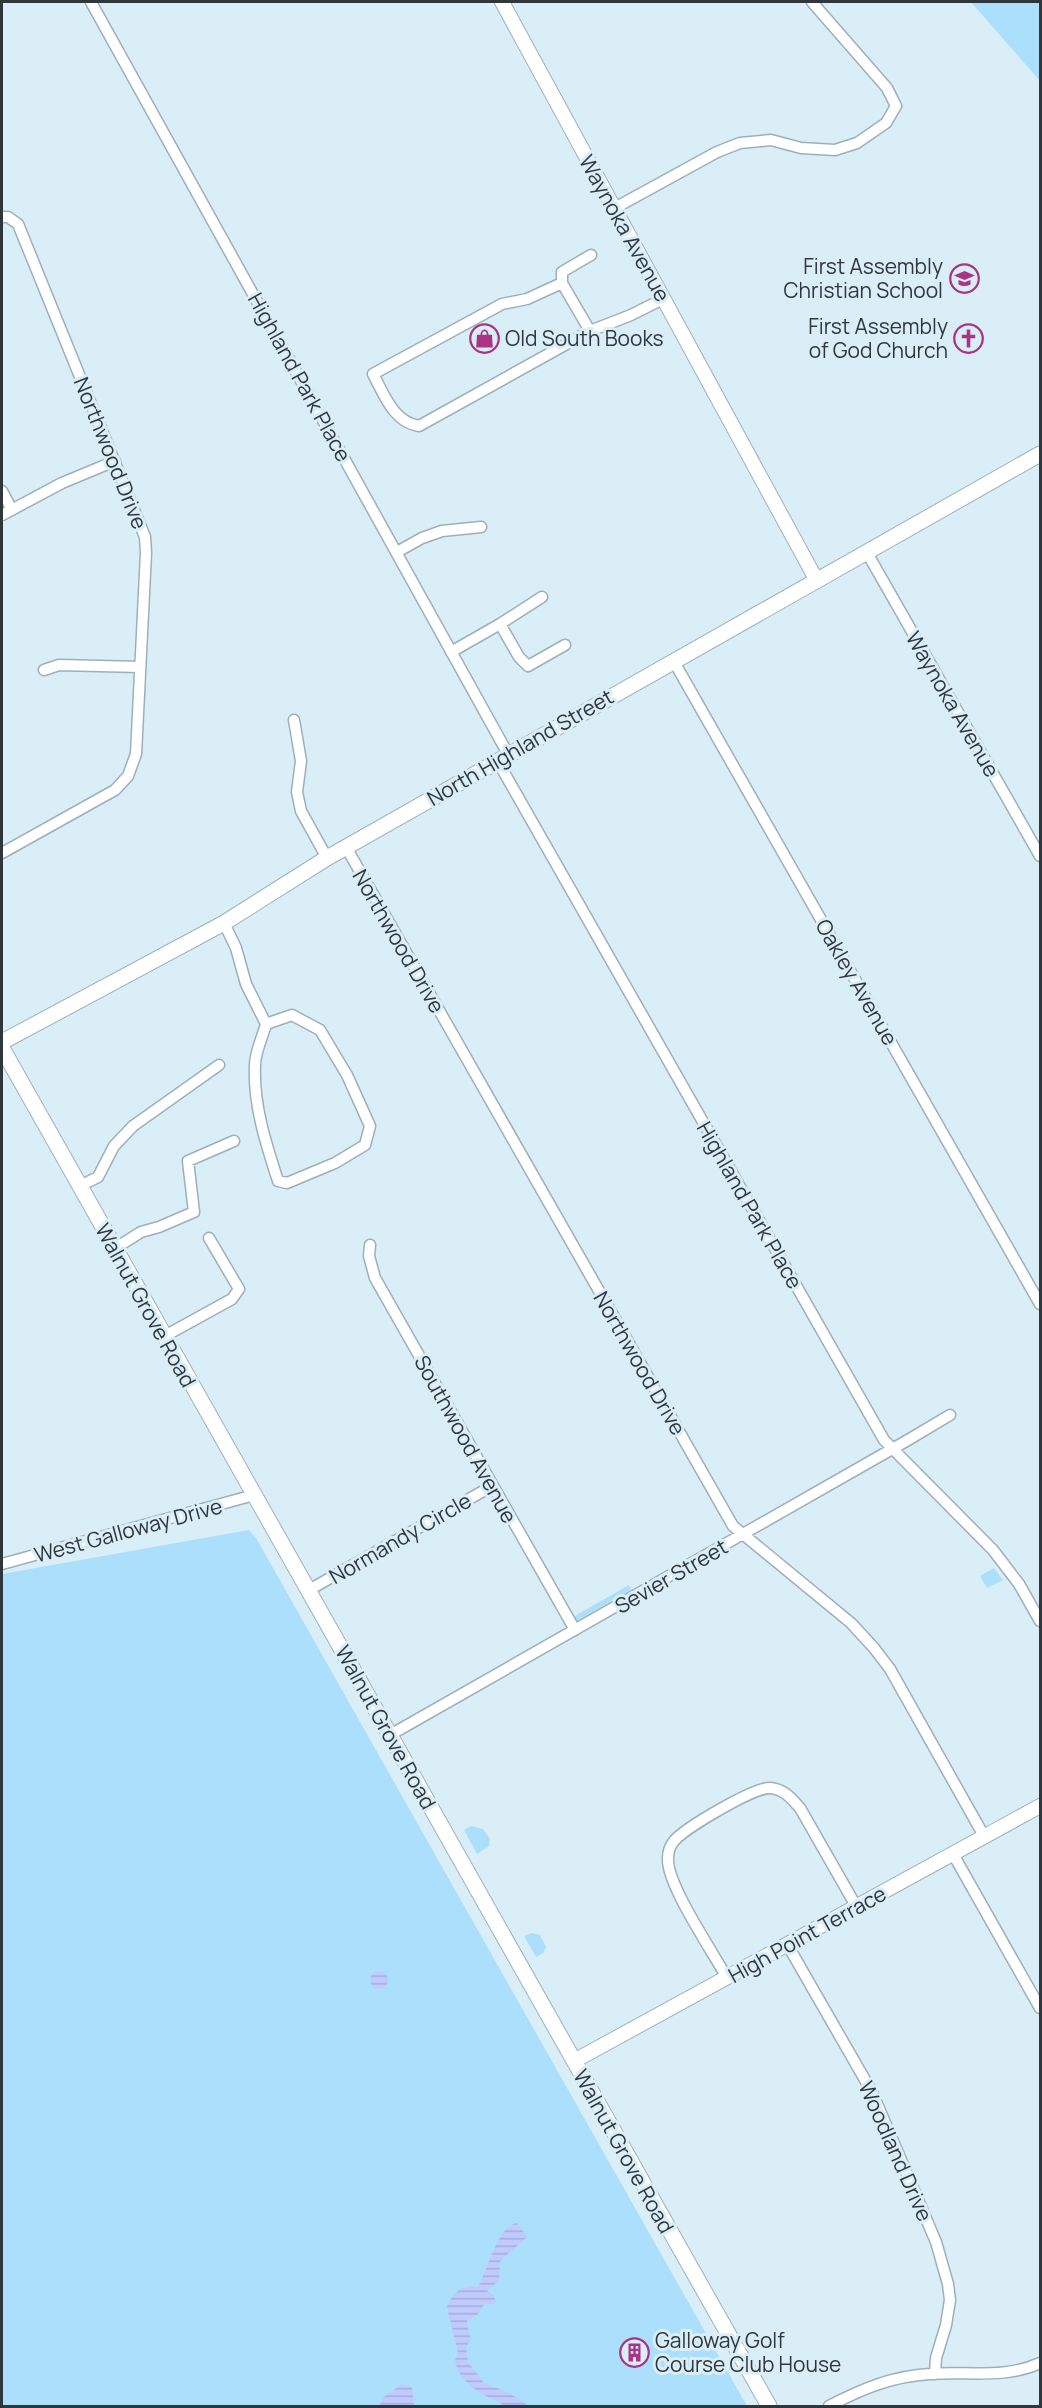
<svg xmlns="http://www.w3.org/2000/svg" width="1042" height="2408" font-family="Manrope,sans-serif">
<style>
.grass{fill:#abdffb}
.water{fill:url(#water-rules)}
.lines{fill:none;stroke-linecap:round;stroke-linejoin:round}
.minor-casing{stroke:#9db0ba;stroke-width:13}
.tertiary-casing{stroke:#9db0ba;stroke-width:16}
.secondary-casing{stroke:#9db0ba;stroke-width:17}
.minor{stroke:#fff;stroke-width:10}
.tertiary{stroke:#fff;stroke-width:14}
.secondary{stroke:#fff;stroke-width:15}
.labels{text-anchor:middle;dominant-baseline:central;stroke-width:6;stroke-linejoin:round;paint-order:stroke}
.street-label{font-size:21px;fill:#30373c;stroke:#daeef8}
.poi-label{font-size:21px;fill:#30373c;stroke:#daeef8;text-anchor:end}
</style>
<defs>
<pattern id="water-rules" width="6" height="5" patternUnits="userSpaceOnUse" patternTransform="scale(1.5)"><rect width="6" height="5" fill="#c0cafd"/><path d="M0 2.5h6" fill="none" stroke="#a5aeda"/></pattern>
</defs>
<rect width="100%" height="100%" fill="#daeef8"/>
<path class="grass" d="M971 2H1040V81Z
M249 1530 256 1538 747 2406H2V1574Z
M994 1568 1003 1580 987 1588 980 1576Z
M629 1585 631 1590 576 1621 573 1617Z
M471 1826 483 1829 490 1839 489 1846 477 1854 464 1830Z
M532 1933 540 1935 546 1947 543 1953 536 1957 524 1936Z"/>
<path class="water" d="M370 1980a9 9 0 1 1 18 0a9 9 0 1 1-18 0Z
M517 2223 527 2237 500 2261 499 2280 487 2291 493 2295 496 2301 492 2305 485 2303 477 2315 467 2321C468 2333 474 2337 466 2347L468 2362 484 2383 509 2393 529 2406H504C498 2399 490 2399 482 2394 471 2387 456 2374 455 2360L458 2353 447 2307C452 2292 464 2284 478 2287 487 2272 497 2226 517 2223Z
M402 2384 412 2387 414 2406H379L384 2397Z"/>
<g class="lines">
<defs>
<path id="minor" d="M91 2 508 754
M613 209 717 152 740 143 771 140 801 148 835 150 857 143 886 123 896 106 887 88 812 2
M2 217H8L18 224 145 537 146 553 136 754 128 776 115 790 2 853
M562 283 590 331 631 315 663 299
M590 331 419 426C393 422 384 394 373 374L502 304 527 299 562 283V272L591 255
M2 491 12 510
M2 515 62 483 115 461
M866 551 1040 856
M397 552 422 538 442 531 481 527
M500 624 519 657 528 666 565 645
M451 652 500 624 542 597
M673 660 1040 1304
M44 670 59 665 140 667
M294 720 301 761 297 792 301 811 327 858
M497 760 884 1440 993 1550 1019 1584 1040 1621
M346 847 733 1526 851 1623 874 1648 890 1669 984 1836
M224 923 236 948 246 984 266 1024
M292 1015 320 1030 347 1075 370 1126 365 1145 335 1163 287 1183 278 1181C266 1144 253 1104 255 1065 255 1052 263 1036 266 1024Z
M80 1186 98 1177 114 1146 133 1126 219 1065
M370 1245 369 1256 375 1278 575 1630
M114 1249 141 1232 159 1227 194 1212 188 1161 234 1141
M163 1337 232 1299 239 1289 209 1238
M2 1564 254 1495
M309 1590 492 1486
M390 1735 908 1440 950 1415
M953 1854 1040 2008
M787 1944 872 2092 936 2242 948 2284 950 2300 946 2325 936 2358 935 2374
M727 1978C713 1952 666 1884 668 1858 668 1852 670 1846 674 1841 685 1828 754 1787 770 1788 784 1789 791 1798 800 1808L856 1906
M829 2406C862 2389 892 2376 930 2374 967 2371 1006 2379 1040 2363"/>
<path id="tertiary" d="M502 2 817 581
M574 2061 1040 1806"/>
<path id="secondary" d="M2 1042 224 923 327 858 1040 454
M2 1048 769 2406"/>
</defs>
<use href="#minor" class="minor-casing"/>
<use href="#tertiary" class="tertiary-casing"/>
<use href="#secondary" class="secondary-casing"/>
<use href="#minor" class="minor"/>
<use href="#tertiary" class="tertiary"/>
<use href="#secondary" class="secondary"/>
</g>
<defs>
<symbol id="school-ring" viewBox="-11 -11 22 22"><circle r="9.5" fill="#daeef8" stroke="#ac3286" stroke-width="1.5"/><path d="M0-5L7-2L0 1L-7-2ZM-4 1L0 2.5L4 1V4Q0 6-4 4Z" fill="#ac3286"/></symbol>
<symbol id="shop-ring" viewBox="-11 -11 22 22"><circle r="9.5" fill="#daeef8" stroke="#ac3286" stroke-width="1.5"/><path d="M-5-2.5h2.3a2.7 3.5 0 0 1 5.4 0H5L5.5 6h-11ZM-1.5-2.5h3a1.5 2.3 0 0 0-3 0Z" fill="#ac3286"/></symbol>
<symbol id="church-ring" viewBox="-11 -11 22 22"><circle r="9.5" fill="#daeef8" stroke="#ac3286" stroke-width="1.5"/><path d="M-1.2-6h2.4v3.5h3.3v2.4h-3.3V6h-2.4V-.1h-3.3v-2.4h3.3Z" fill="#ac3286"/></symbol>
<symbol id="building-ring" viewBox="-11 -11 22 22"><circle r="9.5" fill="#daeef8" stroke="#ac3286" stroke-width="1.5"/><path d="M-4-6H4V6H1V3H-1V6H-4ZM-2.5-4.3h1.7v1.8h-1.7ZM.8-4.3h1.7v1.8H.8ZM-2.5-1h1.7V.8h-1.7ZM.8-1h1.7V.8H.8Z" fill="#ac3286"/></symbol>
</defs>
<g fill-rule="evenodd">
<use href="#school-ring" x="948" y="262" width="33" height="33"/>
<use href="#shop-ring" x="468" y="322" width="33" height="33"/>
<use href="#church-ring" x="952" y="322" width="33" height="33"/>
<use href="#building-ring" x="618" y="2336" width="33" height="33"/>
</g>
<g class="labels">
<g class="street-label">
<text transform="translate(625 228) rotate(61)">Waynoka Avenue</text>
<text transform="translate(300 377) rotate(61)">Highland Park Place</text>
<text transform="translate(111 453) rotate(68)">Northwood Drive</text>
<text transform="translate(953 704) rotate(60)">Waynoka Avenue</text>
<text transform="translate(520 747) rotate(-30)">North Highland Street</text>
<text transform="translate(399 941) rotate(60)">Northwood Drive</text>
<text transform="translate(857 982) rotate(60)">Oakley Avenue</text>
<text transform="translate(750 1205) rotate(60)">Highland Park Place</text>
<text transform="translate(146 1305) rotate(61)">Walnut Grove Road</text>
<text transform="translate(640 1363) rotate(60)">Northwood Drive</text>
<text transform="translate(466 1439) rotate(61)">Southwood Avenue</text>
<text transform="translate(128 1530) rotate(-15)">West Galloway Drive</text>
<text transform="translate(400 1538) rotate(-30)">Normandy Circle</text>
<text transform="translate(671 1576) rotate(-30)">Sevier Street</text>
<text transform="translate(386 1727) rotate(61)">Walnut Grove Road</text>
<text transform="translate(807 1934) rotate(-29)">High Point Terrace</text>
<text transform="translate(624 2151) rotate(61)">Walnut Grove Road</text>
<text transform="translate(896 2151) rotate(66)">Woodland Drive</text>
</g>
<g class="poi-label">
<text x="943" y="266">First Assembly<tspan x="943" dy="24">Christian School</tspan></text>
<text x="948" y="326">First Assembly<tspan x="948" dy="24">of God Church</tspan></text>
<text x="505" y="338" text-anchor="start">Old South Books</text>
<text x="655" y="2340" text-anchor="start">Galloway Golf<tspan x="655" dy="24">Course Club House</tspan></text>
</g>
</g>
<rect width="1042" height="2408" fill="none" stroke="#30373c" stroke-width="6"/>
</svg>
